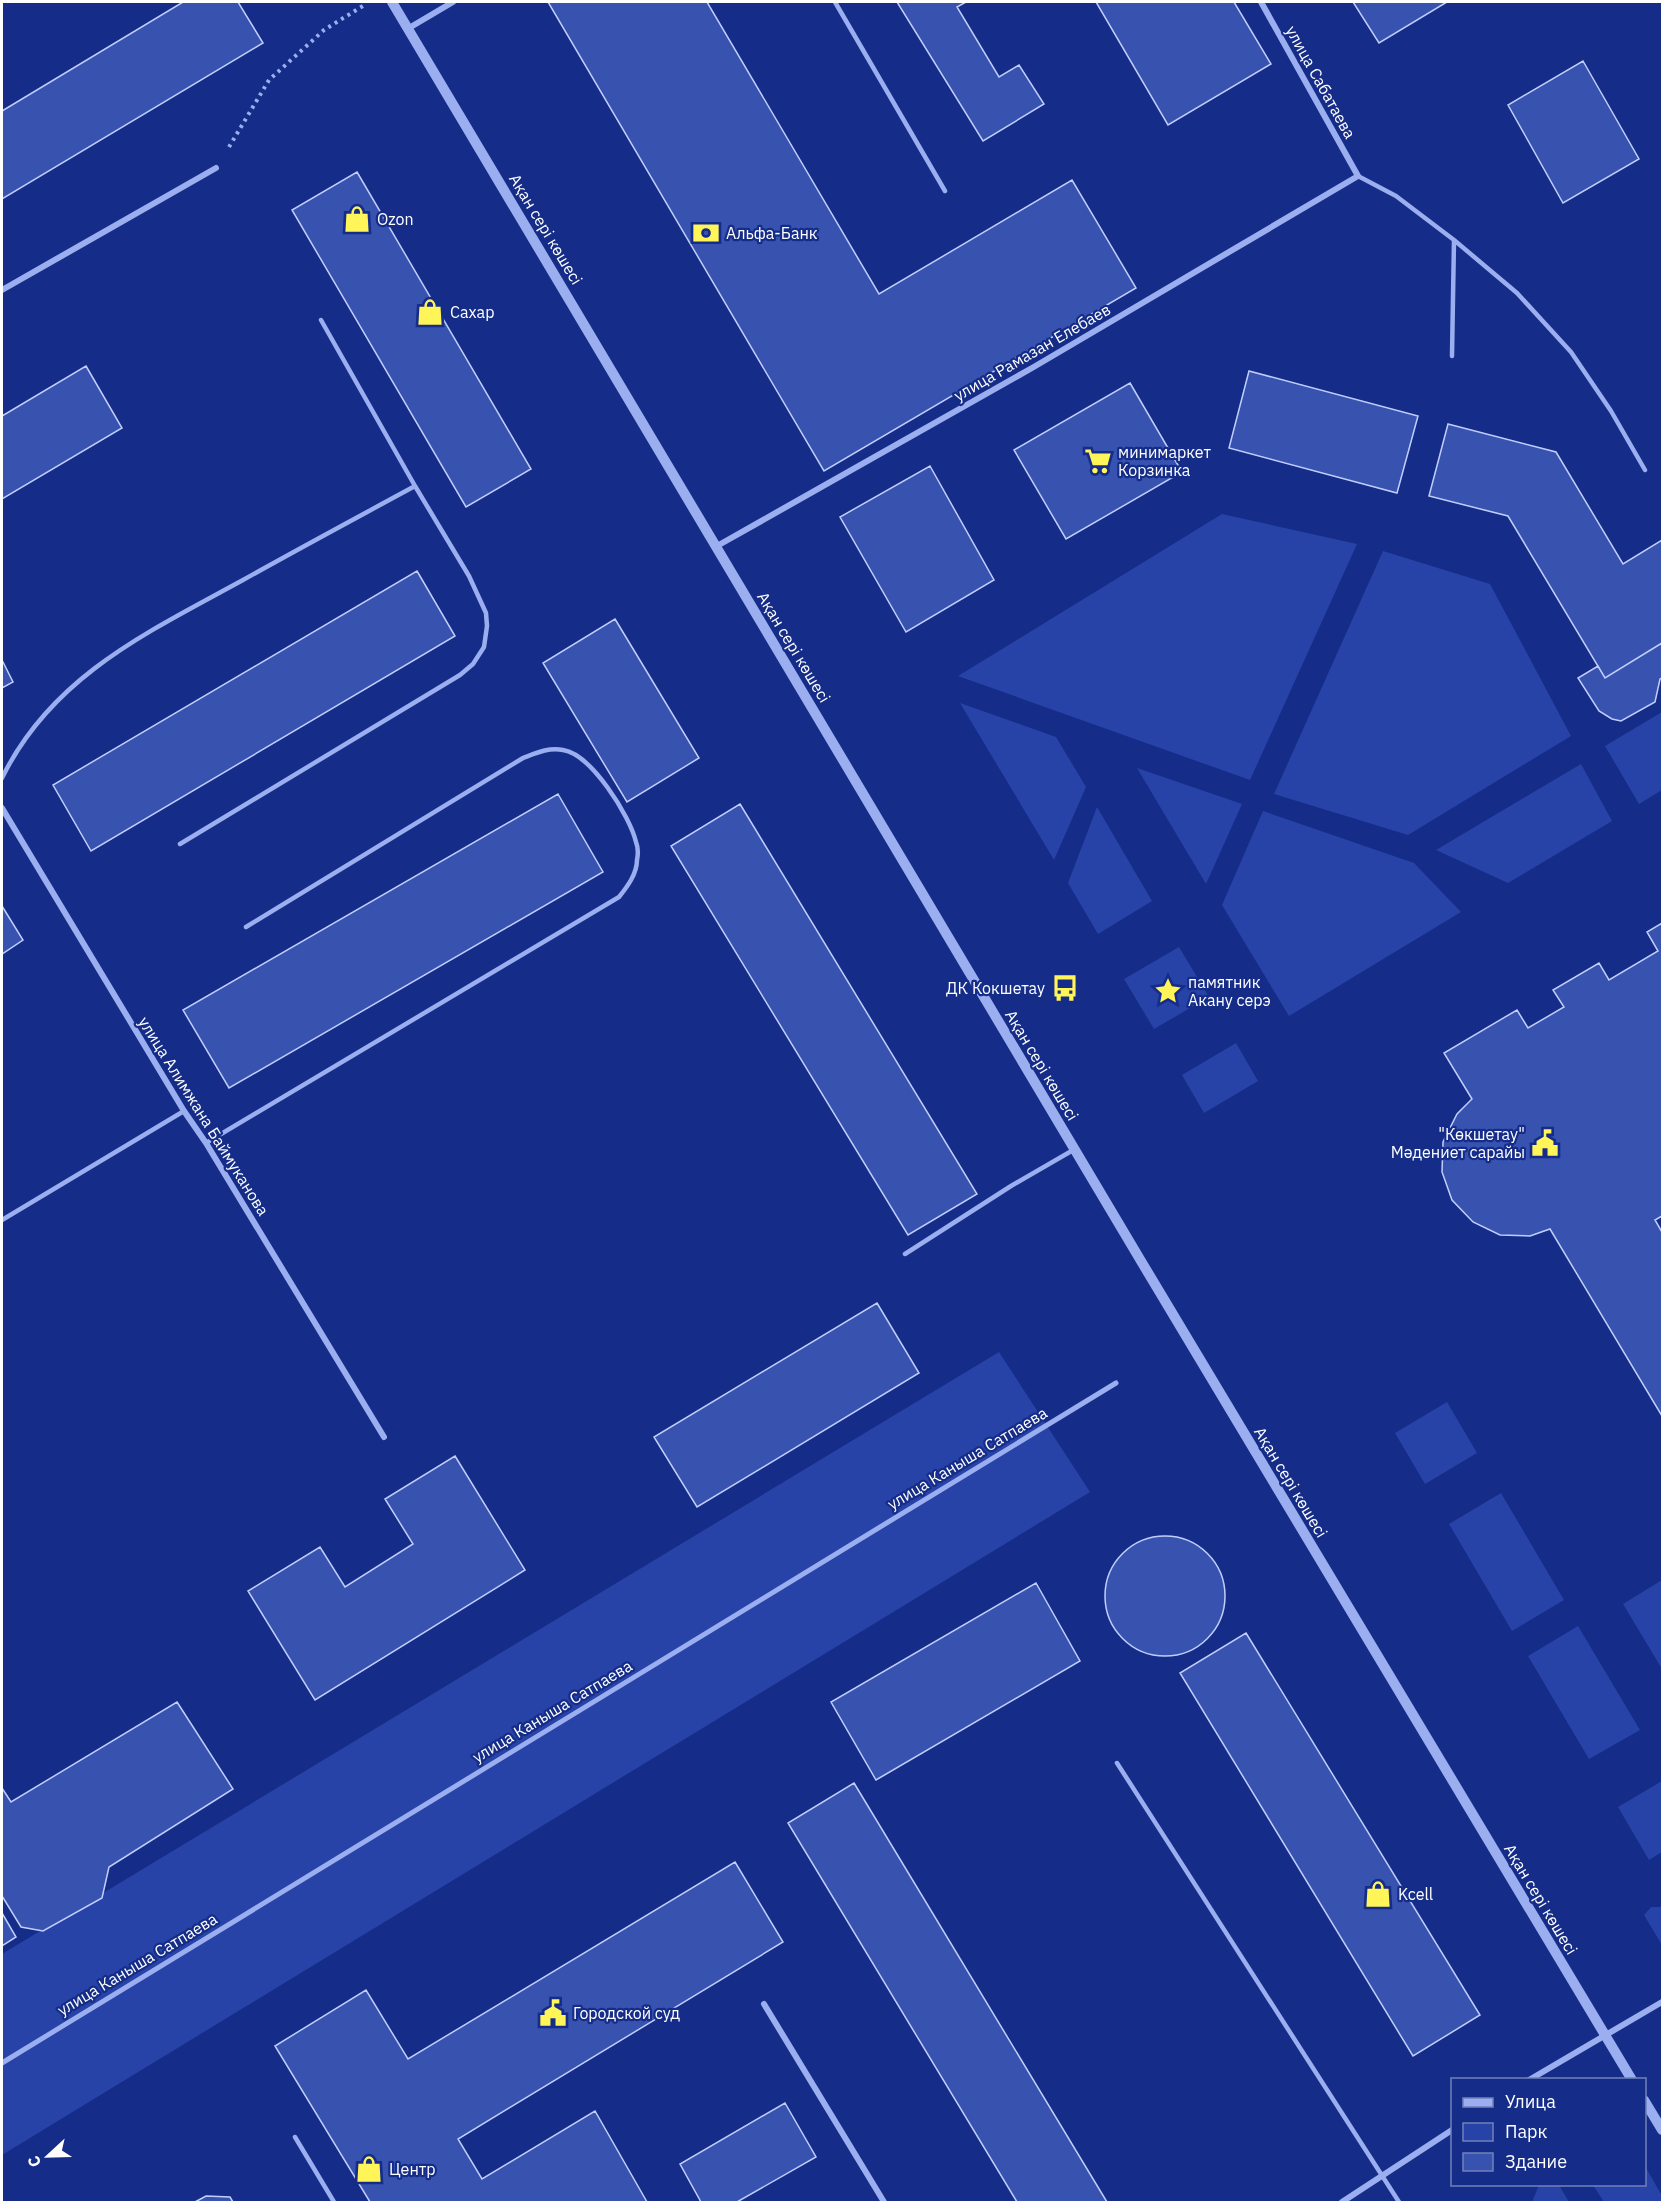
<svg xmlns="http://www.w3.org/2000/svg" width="1664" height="2204" font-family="'IBM Plex Sans',sans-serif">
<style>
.green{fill:#2743a7}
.building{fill:#3852b0;stroke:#c1cefb;stroke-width:1.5}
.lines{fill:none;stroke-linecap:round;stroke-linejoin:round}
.path{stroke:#9baeef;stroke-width:4;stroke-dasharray:3 4.5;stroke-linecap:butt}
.service{stroke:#9baeef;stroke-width:4.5}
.pedestrian{stroke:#9baeef;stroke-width:5}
.minor{stroke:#9baeef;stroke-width:6}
.tertiary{stroke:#9baeef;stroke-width:10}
.labels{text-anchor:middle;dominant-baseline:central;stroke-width:4.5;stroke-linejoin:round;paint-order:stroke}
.street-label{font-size:16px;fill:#fff;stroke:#152d88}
.poi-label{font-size:16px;fill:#fff;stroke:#152d88;text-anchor:start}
</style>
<rect width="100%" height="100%" fill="#152d88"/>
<path class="green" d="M1222 514 1357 544 1250 780 958 676Z
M1383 551 1490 584 1571 736 1408 835 1274 794Z
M960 703 1056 737 1086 787 1054 860Z
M1662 712V790L1639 804 1605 746Z
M1581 764 1612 821 1508 883 1436 850Z
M1137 768 1242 804 1206 884Z
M1097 807 1152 901 1098 934 1068 883Z
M1263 811 1414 863 1461 912 1289 1016 1222 905Z
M1179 947 1209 997 1154 1029 1124 979Z
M1236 1043 1258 1081 1204 1113 1182 1075Z
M999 1352 1090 1492 2 2155V1954Z
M1447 1402 1477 1453 1425 1484 1395 1433Z
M1501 1493 1564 1600 1512 1631 1449 1524Z
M1662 1580V1669L1623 1604Z
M1578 1626 1640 1730 1589 1759 1528 1656Z
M1662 1781V1852L1649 1860 1618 1807Z
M1651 1907H1662V1945L1644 1915Z
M1645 2166 1662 2196V2202H1604L1593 2185 1644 2184Z
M1539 2185H1559L1569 2202H1532Z"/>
<path class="building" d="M183 2H238L263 43 2 199V111Z
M548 2H707L879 294 1072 180 1136 288 824 471Z
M897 2H966L957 7 999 77 1019 65 1044 104 983 141Z
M1096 2H1234L1271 64 1168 125Z
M1353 2H1447L1379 43Z
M1583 61 1639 159 1563 203 1508 105Z
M357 172 531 469 466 507 292 210Z
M86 366 122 428 2 499V416Z
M1249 371 1418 416 1397 493 1229 448Z
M1130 383 1182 472 1066 539 1014 450Z
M1448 424 1556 452 1623 564 1662 540V643L1605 678 1508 516 1429 496Z
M930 466 994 580 906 632 840 517Z
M417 571 455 636 91 851 53 785Z
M615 619 699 758 627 802 543 663Z
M1662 643V678L1660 679 1655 702 1621 721 1612 719 1599 711 1578 678 1598 666 1605 678Z
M2 660 13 682 2 688Z
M558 794 603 872 229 1088 183 1010Z
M740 804 977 1194 908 1235 671 846Z
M2 906 23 940 2 954Z
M1662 923V1216L1655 1220 1662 1232V1416L1550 1229 1530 1236 1500 1235 1473 1222 1452 1200 1442 1172 1443 1142 1457 1114 1472 1099 1444 1053 1517 1010 1528 1028 1564 1007 1553 990 1599 963 1609 980 1658 951 1647 932Z
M877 1303 919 1373 697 1507 654 1437Z
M455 1456 525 1570 315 1700 248 1591 320 1547 345 1587 413 1544 385 1499Z
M1105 1596a60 60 0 1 1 120 0a60 60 0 1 1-120 0Z
M1036 1583 1080 1661 876 1780 831 1702Z
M1246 1633 1480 2015 1413 2056 1180 1673Z
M177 1702 233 1789 109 1867 102 1898 43 1931 21 1927 2 1896V1788L11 1802Z
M854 1783 1107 2202H1017L788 1823Z
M735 1862 783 1942 458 2139 482 2179 595 2111 647 2202H370L275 2046 366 1990 408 2059Z
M2 1913 16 1937 2 1946Z
M785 2103 816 2157 737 2202H701L680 2164Z
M206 2196 230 2197 233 2202H195Z"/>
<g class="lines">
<path class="path" d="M229 147 269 80 324 30 366 4"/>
<path class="service" d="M835 2 945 191
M1358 176 1396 196 1454 240 1517 293 1571 352 1611 411 1645 470
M321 320 415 486
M1452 356 1454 240
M2 778C52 676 148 632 243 580 300 548 358 517 415 486L469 576 486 613 487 626 484 647 473 664 460 675 180 844
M206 1143 619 897C627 887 637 874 637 860 638 855 638 847 636 842 630 816 591 754 563 750 549 747 536 753 523 758L246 927
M2 1220 184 1111
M905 1254 1011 1186 1075 1149
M1117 1763 1399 2202
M295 2137 334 2202"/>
<path class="pedestrian" d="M2 2063 1116 1383"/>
<path class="minor" d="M409 28 453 2
M2 290 216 168
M717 546 1032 368 1358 176 1261 2
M2 808 184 1111 206 1143 384 1437
M764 2004 884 2202
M1529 2080 1662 2002
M1342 2202 1452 2130"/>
<path class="tertiary" d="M392 2 1141 1261 1632 2080
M1644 2100 1662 2130"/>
</g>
<defs>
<symbol id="shop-bare" viewBox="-9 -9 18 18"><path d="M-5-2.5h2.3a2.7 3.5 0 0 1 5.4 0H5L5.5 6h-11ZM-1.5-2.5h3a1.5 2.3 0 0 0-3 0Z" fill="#fff559" stroke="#152d88" stroke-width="2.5" paint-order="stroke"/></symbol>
<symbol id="bank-bare" viewBox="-9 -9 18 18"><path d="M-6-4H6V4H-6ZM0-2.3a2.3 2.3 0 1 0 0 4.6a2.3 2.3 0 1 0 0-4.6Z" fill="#fff559" stroke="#152d88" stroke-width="2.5" paint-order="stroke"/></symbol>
<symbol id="supermarket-bare" viewBox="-9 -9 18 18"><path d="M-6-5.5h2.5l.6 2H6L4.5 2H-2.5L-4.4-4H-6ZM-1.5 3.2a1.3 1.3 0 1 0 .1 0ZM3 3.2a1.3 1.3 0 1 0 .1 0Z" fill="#fff559" stroke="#152d88" stroke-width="2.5" paint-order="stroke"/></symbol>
<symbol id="bus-bare" viewBox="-9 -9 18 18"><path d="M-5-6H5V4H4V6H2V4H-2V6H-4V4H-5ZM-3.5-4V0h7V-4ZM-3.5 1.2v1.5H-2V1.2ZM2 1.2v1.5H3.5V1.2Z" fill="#fff559" stroke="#152d88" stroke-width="2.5" paint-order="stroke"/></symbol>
<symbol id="sight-bare" viewBox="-9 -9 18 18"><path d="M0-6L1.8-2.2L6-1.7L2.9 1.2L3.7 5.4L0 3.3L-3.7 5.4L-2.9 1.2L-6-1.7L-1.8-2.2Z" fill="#fff559" stroke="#152d88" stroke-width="2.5" paint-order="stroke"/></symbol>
<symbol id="civic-bare" viewBox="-9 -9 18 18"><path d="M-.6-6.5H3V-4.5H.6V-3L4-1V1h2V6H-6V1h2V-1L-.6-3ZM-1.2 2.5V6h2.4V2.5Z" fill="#fff559" stroke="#152d88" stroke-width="2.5" paint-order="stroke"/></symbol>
</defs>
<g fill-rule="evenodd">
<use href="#shop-bare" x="338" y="200" width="38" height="38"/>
<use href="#bank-bare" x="687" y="214" width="38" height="38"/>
<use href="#shop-bare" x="411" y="293" width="38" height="38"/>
<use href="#supermarket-bare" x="1079" y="442" width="38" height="38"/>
<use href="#bus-bare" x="1046" y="969" width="38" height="38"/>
<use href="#sight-bare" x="1149" y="972" width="38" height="38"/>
<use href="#civic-bare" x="1526" y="1124" width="38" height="38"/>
<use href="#shop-bare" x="1359" y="1875" width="38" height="38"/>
<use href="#civic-bare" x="534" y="1994" width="38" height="38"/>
<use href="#shop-bare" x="350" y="2150" width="38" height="38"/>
</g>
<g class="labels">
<g class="street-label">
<text transform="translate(1321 82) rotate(61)">улица Сабатаева</text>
<text transform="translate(546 229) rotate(59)">Ақан сері көшесі</text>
<text transform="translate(1032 352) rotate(-30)">улица Рамазан Елебаев</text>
<text transform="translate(794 647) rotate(59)">Ақан сері көшесі</text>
<text transform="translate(1042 1065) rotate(59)">Ақан сері көшесі</text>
<text transform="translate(204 1116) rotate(58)">улица Алимжана Баймуканова</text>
<text transform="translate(967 1458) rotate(-31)">улица Каныша Сатпаева</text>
<text transform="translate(1291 1482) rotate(59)">Ақан сері көшесі</text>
<text transform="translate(552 1711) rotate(-31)">улица Каныша Сатпаева</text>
<text transform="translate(1541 1899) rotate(59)">Ақан сері көшесі</text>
<text transform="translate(137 1964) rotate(-31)">улица Каныша Сатпаева</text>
</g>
<g class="poi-label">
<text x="377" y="219">Ozon</text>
<text x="726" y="233">Альфа-Банк</text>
<text x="450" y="312">Сахар</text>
<text x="1118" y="452">минимаркет<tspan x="1118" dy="18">Корзинка</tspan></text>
<text x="1188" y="982">памятник<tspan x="1188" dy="18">Акану серэ</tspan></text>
<text x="1045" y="988" text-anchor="end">ДК Кокшетау</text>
<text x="1525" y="1134" text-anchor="end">"Көкшетау"<tspan x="1525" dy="18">Мәдениет сарайы</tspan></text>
<text x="1398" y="1894">Kcell</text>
<text x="573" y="2013">Городской суд</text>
<text x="389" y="2169">Центр</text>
</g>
</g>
<rect width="1664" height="2204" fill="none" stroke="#ffffff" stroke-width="6"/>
<rect x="1451" y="2078" width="195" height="108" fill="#152d88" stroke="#7381b8" stroke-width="1.5"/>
<rect x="1463" y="2098" width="30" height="9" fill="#9baeef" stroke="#7381b8" stroke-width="1.5"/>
<text x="1505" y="2108" font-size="18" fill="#ffffff">Улица</text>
<rect x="1463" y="2123" width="30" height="18" fill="#2743a7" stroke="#7381b8" stroke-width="1.5"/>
<text x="1505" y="2138" font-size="18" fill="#ffffff">Парк</text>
<rect x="1463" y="2153" width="30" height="18" fill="#3852b0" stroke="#7381b8" stroke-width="1.5"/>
<text x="1505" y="2168" font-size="18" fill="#ffffff">Здание</text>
<g transform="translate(48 2156) rotate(248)" stroke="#152d88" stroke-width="4.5" paint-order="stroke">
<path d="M0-4.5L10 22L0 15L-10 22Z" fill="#ffffff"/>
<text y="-9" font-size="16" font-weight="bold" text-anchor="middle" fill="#ffffff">С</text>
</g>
</svg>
